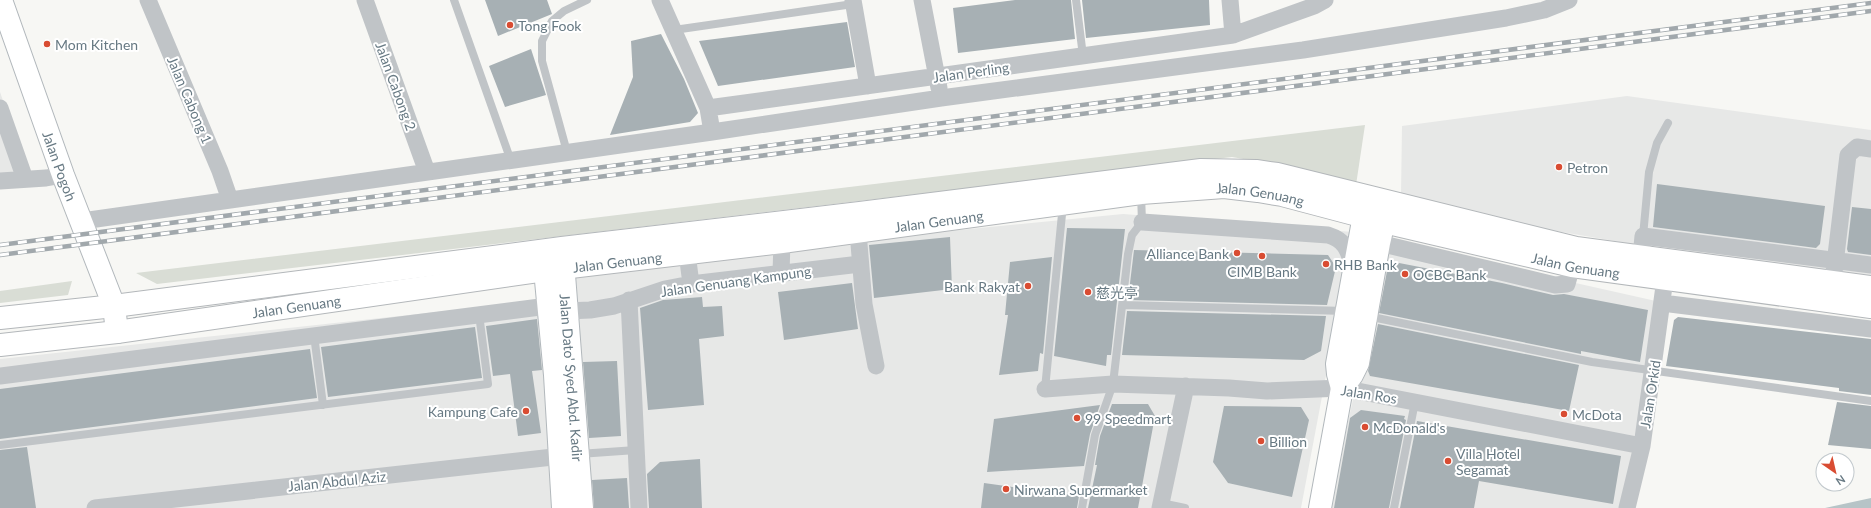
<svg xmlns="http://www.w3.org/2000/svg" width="1871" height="508" font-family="Lato,'Noto Sans SC',sans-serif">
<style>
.built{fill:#e7e8e7}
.green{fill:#d9ddd5}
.water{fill:#b7c4c7}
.building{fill:#a7b0b4}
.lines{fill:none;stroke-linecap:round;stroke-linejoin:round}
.secondary-casing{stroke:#b2b8bc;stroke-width:24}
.highway-casing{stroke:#b3b7ba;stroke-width:24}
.lane{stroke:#c0c4c7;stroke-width:8}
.street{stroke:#c0c4c7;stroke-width:17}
.secondary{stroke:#fff;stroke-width:22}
.highway{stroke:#fff;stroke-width:22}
.rail-casing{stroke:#a1a8ac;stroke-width:4.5}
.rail{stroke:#fff;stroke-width:3;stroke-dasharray:9;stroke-linecap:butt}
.poi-dot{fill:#d94c32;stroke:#fff;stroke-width:1.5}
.labels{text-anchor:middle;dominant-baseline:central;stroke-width:4;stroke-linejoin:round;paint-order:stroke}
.poi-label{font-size:14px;fill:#677983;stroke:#fff;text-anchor:start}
.street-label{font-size:14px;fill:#677983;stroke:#fff}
</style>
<rect width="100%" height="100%" fill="#f7f7f4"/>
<path class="built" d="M0 92 33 186 0 187Z
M1627 96 1871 130V276L1626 243 1503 222 1401 195 1402 126Z
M1123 214 1353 232 1301 508H590L574 277 918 234Z
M1388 241 1656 301 1648 378 1622 508H1329Z
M539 301 555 508H0V359Z"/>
<path class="green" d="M1365 125 1356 185 1284 166 1232 157 157 284 136 273Z
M72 281 68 295 0 303V291Z"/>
<path class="water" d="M1871 498V508H1825Z"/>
<path class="building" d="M485 0H547L552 14 498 36Z
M1015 0H1071L1075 39 958 53 953 8Z
M1082 0H1209L1210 25 1086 38Z
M847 22 855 67 718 86 699 41Z
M661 34 684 79 698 113 690 122 610 135 633 77 631 41Z
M531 49 546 95 505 107 489 66Z
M1657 184 1825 206 1820 244 1816 248 1653 227Z
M1852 207 1871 209V255L1848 252 1847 249Z
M1067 228 1125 229 1111 355H1107L1106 366 1054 356Z
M950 237 952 289 874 298 869 245Z
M1134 250 1328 255 1336 267 1327 305 1128 300Z
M1052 257 1043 354 1040 353 1038 371 999 375 1008 315H1005L1010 262Z
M1394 262 1502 283 1553 295 1564 294 1648 310 1640 362 1581 351V354L1379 313 1388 266Z
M852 283 858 329 784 340 778 292Z
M702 297 703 307 722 306 724 336 699 339 704 405 648 410 640 308 663 300Z
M1127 311 1326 316 1321 351 1304 360 1122 355Z
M1678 317 1871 339V395L1839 391V388L1666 366 1674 320Z
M537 319 542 370 532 371 541 433 518 436 510 374 493 376 486 326Z
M1378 324 1579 365 1569 411 1370 376 1368 371Z
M475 327 482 378 328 397 321 347Z
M310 349 317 398 0 439V389Z
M617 361 621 436 589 438 583 362Z
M1837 402 1871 406V449L1828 445Z
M1112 404H1148L1155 416 1138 508H1088L1097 465H1095L1100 436Z
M1100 405 1090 434 1084 466 987 472 994 419Z
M1224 406 1301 407 1309 420 1292 497 1228 483 1213 462Z
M1361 410 1405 416 1404 419 1406 420 1389 508H1334L1350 418Z
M1417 421 1621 456 1613 504 1479 481 1474 508H1400Z
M27 447 36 508H0V450Z
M700 459 702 508H649L647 474 660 462Z
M627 478 629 508H594L592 480Z
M984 483 1079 496 1077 508H981Z"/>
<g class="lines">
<defs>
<g id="secondary">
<path id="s1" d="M1 0 63 175 114 306 117 332"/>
<path id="s2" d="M562 249 582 508"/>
<path d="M545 270 555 375 563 508"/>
<path d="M1342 388 1338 374 1337 364 1367 199"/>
<path d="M1320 508 1342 388 1352 375 1358 363 1379 243 1388 204"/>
</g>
<g id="highway">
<path d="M0 318 114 306 562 248 860 213 1201 170 1256 171 1277 174 1576 248 1871 287"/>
<path id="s3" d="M0 345 117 332 545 270 782 242 1141 193 1224 187 1258 191 1282 195 1384 222 1572 266 1871 307"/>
</g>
</defs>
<use href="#secondary" class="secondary-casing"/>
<use href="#highway" class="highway-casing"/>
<path class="lane" d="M454 0 511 161
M1076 0 1083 56
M674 30 853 4
M567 152 542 61V41L552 21 564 11 587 0
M1643 236 1649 172 1657 143 1668 123
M1123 305 1346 311
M1367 316 1592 362 1871 401
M314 335 323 405
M1045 389 1063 204
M0 445 488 384 479 314
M579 454 636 450
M1161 503 1185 508
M1082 508 1095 435 1113 384 1128 254 1132 235 1142 222 1141 194
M1394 508 1415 402"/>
<path class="street" d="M148 0 220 171 230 200
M365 0 427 172
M660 0 708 108 712 132
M853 0 868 86
M922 0 939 88
M1230 0 1233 35
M0 108 25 179
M708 108 1233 35 1314 6 1325 0
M0 181 46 178 63 175
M82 221 712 132 941 98 1303 50 1506 18 1544 10 1569 0
M1142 222 1328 235C1347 241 1348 251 1354 269
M858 232 864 304 876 366
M1379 243 1555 285 1567 284 1572 266
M687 253 691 284
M1641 257 1643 236 1871 265
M1834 272 1848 155 1857 147 1871 149
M781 273 782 242
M629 300 639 508
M1662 303 1871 329
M566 311 590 310 614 306 665 289 691 284 860 264
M0 376 548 306
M1045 389 1113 384 1229 388 1267 391 1342 388 1642 446
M95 508 571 455
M1160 508 1186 386
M1627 508 1642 446 1665 279"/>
<use href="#secondary" class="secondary"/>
<use href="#highway" class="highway"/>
<defs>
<path id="rail" d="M0 245 1871 3
M0 255 1871 11"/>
</defs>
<use href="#rail" class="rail-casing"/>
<use href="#rail" class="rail"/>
</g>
<g class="poi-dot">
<circle cx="510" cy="25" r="4"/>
<circle cx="47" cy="44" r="4"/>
<circle cx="1559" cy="167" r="4"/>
<circle cx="1237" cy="253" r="4"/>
<circle cx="1262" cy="256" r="4"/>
<circle cx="1326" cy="264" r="4"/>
<circle cx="1405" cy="274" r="4"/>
<circle cx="1028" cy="286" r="4"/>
<circle cx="1088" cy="292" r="4"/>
<circle cx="526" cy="411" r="4"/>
<circle cx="1564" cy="414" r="4"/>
<circle cx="1077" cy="418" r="4"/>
<circle cx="1365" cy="427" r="4"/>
<circle cx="1261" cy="441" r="4"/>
<circle cx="1448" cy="461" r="4"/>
<circle cx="1006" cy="489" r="4"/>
</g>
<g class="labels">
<g class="poi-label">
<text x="518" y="25">Tong Fook</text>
<text x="55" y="44">Mom Kitchen</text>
<text x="1567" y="167">Petron</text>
<text x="1229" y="253" text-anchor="end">Alliance Bank</text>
<text x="1334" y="264">RHB Bank</text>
<text x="1262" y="271" text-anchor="middle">CIMB Bank</text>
<text x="1413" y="274">OCBC Bank</text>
<text x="1020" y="286" text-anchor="end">Bank Rakyat</text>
<text x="1096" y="292">慈光亭</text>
<text x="518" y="411" text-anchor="end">Kampung Cafe</text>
<text x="1572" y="414">McDota</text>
<text x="1085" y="418">99 Speedmart</text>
<text x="1373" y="427">McDonald's</text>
<text x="1269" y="441">Billion</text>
<text x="1456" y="453">Villa Hotel<tspan x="1456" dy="16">Segamat</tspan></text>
<text x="1014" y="489">Nirwana Supermarket</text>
</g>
<g class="street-label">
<text transform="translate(971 72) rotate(-8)">Jalan Perling</text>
<text transform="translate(396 86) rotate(70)">Jalan Cabong 2</text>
<text transform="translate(190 100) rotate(67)">Jalan Cabong 1</text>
<text stroke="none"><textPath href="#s1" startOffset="176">Jalan Pogoh</textPath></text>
<text stroke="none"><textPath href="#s3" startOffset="1271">Jalan Genuang</textPath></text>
<text stroke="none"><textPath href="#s3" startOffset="947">Jalan Genuang</textPath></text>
<text stroke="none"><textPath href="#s3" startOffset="623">Jalan Genuang</textPath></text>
<text stroke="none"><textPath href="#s3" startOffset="1595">Jalan Genuang</textPath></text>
<text transform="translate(736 281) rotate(-8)">Jalan Genuang Kampung</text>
<text stroke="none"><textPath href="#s3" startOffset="299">Jalan Genuang</textPath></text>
<text stroke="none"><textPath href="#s2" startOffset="129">Jalan Dato' Syed Abd. Kadir</textPath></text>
<text transform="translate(1369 394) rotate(9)">Jalan Ros</text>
<text transform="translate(1650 394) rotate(-81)">Jalan Orkid</text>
<text transform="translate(337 481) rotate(-6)">Jalan Abdul Aziz</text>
</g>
</g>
<g transform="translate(1835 472) rotate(146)"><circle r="19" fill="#ffffff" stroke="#c2c9cd"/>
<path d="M0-3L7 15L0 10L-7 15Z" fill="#d94c32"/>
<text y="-6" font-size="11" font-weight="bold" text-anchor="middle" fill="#677983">N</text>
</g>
</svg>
